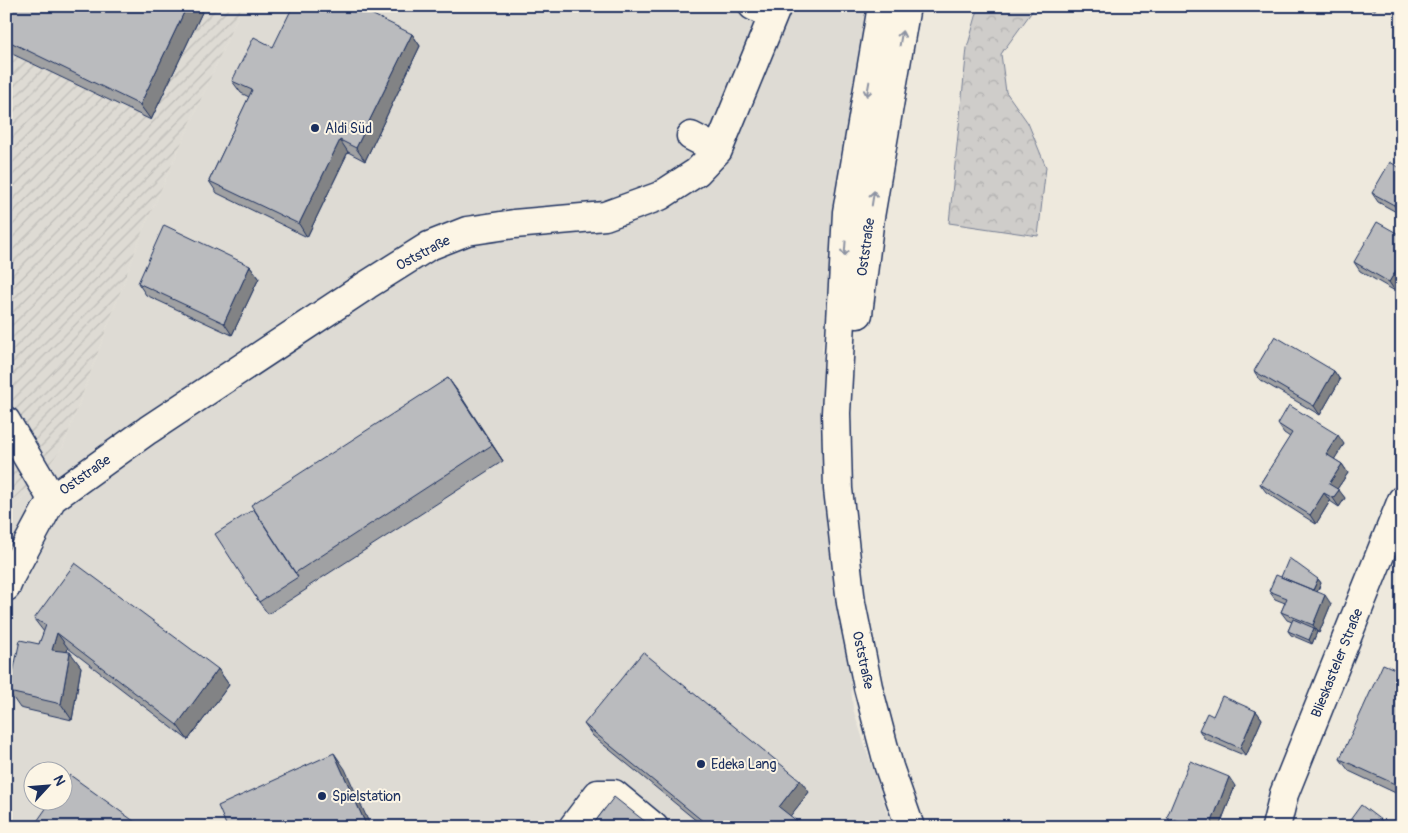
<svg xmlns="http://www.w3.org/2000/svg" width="1408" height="833" font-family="Pangolin,sans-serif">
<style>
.built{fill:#dedbd4;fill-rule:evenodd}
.industrial{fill:url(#industrial-furrows)}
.park{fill:url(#park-crowns);stroke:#757e94}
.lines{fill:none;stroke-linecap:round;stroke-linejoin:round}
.minor-casing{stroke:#1b2f5e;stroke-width:31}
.major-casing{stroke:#1b2f5e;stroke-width:31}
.minor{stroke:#fcf5e5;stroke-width:28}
.major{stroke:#fcf5e5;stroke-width:28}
.wall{fill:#a0a1a3;stroke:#1b2f5e}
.shaded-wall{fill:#828385;stroke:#1b2f5e}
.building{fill:#babbbe;stroke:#1b2f5e}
.oneway{stroke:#8c92a2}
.poi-dot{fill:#1b2f5e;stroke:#fcf5e5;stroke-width:2}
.labels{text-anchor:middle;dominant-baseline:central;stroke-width:4;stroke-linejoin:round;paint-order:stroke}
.poi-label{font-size:14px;fill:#1b2f5e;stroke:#fcf5e5;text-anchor:start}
.street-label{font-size:14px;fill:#1b2f5e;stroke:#fcf5e5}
</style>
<defs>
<pattern id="industrial-furrows" width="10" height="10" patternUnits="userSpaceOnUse" patternTransform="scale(1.25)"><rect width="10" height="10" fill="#dedbd4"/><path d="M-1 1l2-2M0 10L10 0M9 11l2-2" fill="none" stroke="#bebcb8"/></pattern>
<pattern id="park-crowns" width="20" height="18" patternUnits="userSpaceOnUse" patternTransform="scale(1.25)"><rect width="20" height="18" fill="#cfcdca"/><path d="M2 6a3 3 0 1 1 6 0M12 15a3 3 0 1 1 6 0" fill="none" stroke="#b1b0b0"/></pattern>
</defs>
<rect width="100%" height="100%" fill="#eee9dd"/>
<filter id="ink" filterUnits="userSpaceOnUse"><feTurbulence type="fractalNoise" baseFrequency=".02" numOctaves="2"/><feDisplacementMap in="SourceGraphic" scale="10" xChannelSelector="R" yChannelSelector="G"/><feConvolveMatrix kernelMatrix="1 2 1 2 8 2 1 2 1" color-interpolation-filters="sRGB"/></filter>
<g filter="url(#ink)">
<path class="built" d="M242 6H872L822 349 853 709 892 827H6V527L15 508 63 447 143 230ZM32 770H62V800H32Z"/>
<path class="industrial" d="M6 6H242L143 230 63 447 15 508 6 527Z"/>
<path class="park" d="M979 6H1036L1001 54 1006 92 1028 123 1046 167 1038 236 949 223 967 48Z"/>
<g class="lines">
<defs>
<path id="minor" d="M753 6 773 16
M691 136 718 150
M6 421 52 499 11 575 6 587
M52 499 148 430 367 285 429 246 467 231 514 224 605 216 660 196 697 172 718 150 777 6
M573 827 598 794H614L654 827
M1276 827 1284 794 1402 500"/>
<path id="major" d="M882 6 847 212 836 413 838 489 851 603 868 687 889 767 910 827
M858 314 870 217 906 6"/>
</defs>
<use href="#minor" class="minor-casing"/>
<use href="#major" class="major-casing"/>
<use href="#minor" class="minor"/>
<use href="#major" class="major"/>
</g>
<path class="wall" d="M6 6H205L151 120 6 51Z
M1364 6H1377L1375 10Z
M412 34 420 46 365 161 348 152 307 237 217 193 209 181 249 97 241 93 232 81 273 47Z
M1402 161V211L1400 214 1378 202 1372 193 1398 167Z
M1402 236 1395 291 1360 271 1354 262Z
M250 266 259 278 232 335 146 295 138 283Z
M1254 371H1334L1340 380 1320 415 1260 380Z
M448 378 503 461 306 588 307 589 268 614 259 602 254 509Z
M1278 424 1344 444 1334 459 1342 464 1348 473 1337 489 1345 498 1339 507 1330 501 1316 524 1266 492 1260 484 1290 437 1284 433Z
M1402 553V569L1397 562Z
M1281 577 1318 579 1321 583 1317 592 1331 604 1319 633 1317 632 1312 644 1291 635 1288 631 1292 622 1287 620 1281 612 1285 603 1275 599 1269 591Z
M34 619 218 669 229 685 188 740 68 648 67 651 81 667 72 720 20 708 9 692 39 644 44 632Z
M1402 672V796L1349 771 1340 759Z
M1256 711 1262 719 1246 756 1205 739 1199 730 1213 716Z
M584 724 809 792 790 816 803 827H704L593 736Z
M1235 786 1219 827H1176L1173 826 1167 817Z"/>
<path class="shaded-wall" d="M187 6H205L151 120 140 105Z
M1372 6H1377L1375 10Z
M412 34 420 46 365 161 356 148Z
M340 140 348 152 307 237 299 224Z
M1402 192V211L1400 214 1394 205Z
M1402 261V280L1395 291 1389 282Z
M250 266 259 278 232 335 224 323Z
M1334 371 1340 380 1320 415 1314 406Z
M448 378 459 393 503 461 492 445Z
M1338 435 1344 444 1332 463 1326 454Z
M1342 464 1348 473 1335 492 1329 484Z
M1339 490 1345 498 1339 507 1333 498Z
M1324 493 1330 501 1316 524 1310 515Z
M1318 579 1321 583 1315 597 1312 593Z
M1325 595 1331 604 1319 633 1313 625Z
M1314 628 1317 632 1312 644 1309 640Z
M57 633 68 648 63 666 52 650Z
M70 652 81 667 72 720 61 704Z
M218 669 229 685 188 740 177 725Z
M1256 711 1262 719 1246 756 1240 748Z
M334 753 345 769 371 827H367Z
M1402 768V794L1395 784Z
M1229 777 1235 786 1219 827H1210Z
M800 780 809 792 788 819 779 807Z"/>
<path class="building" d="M6 6H187L140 105 6 40Z
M293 6H355L412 34 356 148 340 140 299 224 209 181 252 90 232 81 254 37 273 47Z
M1402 161V169L1398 167Z
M1390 162 1402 169V192L1394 205 1372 193Z
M1377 222 1402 236V261L1389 282 1354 262Z
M164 225 250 266 224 323 138 283Z
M1275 336 1334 371 1314 406 1254 371Z
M448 378 492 445 295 573 251 505Z
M1289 405 1338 435 1326 454 1342 464 1329 484 1339 490 1333 498 1324 493 1310 515 1260 484 1292 433 1278 424Z
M254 509 298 577 259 602 215 534Z
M1402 553V565L1397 562Z
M1289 558 1318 579 1313 590 1281 577Z
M75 563 218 669 177 725 57 633 52 650 70 652 61 704 9 692 20 640 39 644 46 625 34 619Z
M1276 575 1325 595 1313 625 1281 612 1287 598 1269 591Z
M1293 619 1314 628 1309 640 1288 631Z
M1402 623V632L1398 629Z
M643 652 800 780 779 807 802 825 800 827H710L584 724Z
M1383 664 1402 672V768L1395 784 1340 759Z
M1222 696 1256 711 1240 748 1199 730 1207 713 1213 716Z
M334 753 367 827H227L218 806Z
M1190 761 1229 777 1210 827H1191L1167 817Z
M70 775 142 827H33L52 800H62V785Z
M614 797 652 827H591Z
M1361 805 1390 827H1345Z"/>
<defs><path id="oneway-shaft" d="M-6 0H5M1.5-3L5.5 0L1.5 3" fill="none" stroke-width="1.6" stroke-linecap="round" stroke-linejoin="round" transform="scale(1.25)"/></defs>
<g class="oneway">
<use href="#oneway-shaft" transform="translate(901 38) rotate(-80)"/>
<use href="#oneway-shaft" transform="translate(868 89) rotate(100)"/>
<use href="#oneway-shaft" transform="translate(873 198) rotate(-81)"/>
<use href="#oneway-shaft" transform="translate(845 249) rotate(94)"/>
</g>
</g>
<g class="poi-dot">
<circle cx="315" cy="128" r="5"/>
<circle cx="701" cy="764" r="5"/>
<circle cx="322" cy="796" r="5"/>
</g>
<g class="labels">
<g class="poi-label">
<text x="325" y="128">Aldi Süd</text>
<text x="711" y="764">Edeka Lang</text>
<text x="332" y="796">Spielstation</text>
</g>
<g class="street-label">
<text transform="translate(866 247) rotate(-82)">Oststraße</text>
<text transform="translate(423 253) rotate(-28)">Oststraße</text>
<text transform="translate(85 475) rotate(-35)">Oststraße</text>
<text transform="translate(863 660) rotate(78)">Oststraße</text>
<text transform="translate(1337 663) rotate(-68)">Blieskasteler Straße</text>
</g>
</g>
<rect width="1408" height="833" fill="none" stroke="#fcf5e5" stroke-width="25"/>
<rect x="12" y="12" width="1383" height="808" fill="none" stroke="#1b2f5e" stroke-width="2" filter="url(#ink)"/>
<g transform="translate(48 786) rotate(64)"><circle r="24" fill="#fcf5e5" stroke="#a2a6af"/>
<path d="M0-4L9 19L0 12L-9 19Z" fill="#1b2f5e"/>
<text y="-8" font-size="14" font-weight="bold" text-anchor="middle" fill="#1b2f5e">N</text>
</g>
</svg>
